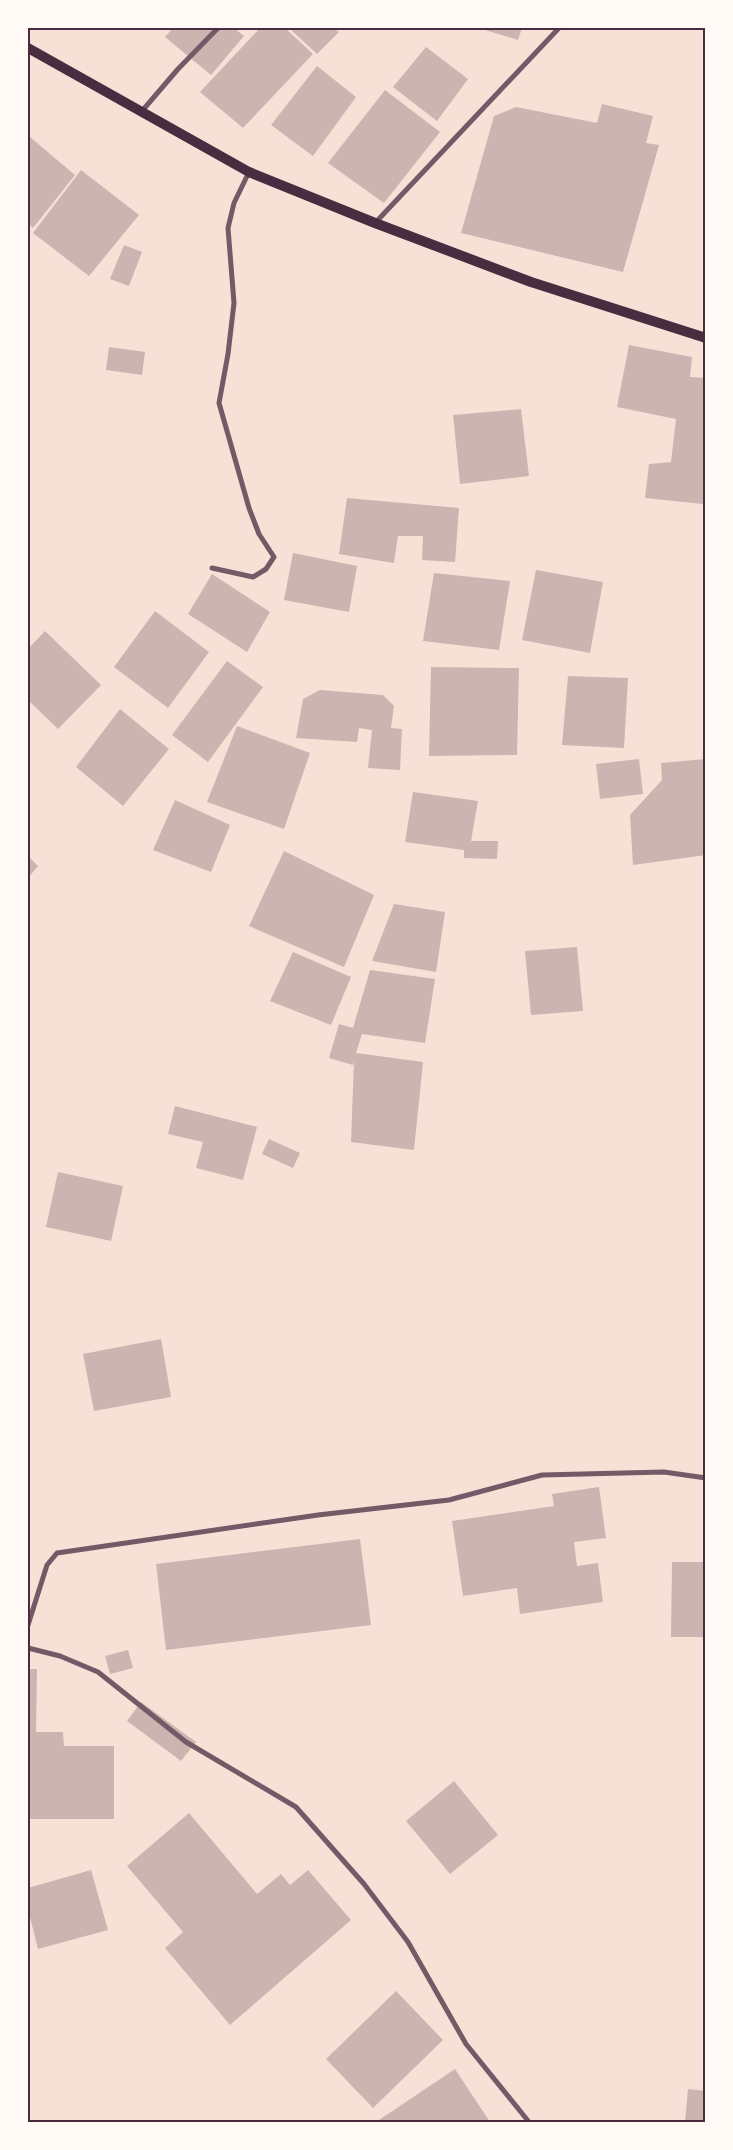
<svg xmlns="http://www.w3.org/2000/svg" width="733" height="2150" font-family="Inter,sans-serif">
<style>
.building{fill:#ccb4b1}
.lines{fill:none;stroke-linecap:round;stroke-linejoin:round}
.minor{stroke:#755966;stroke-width:5}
.secondary{stroke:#4a2c40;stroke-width:10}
.neatline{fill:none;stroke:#4a2c40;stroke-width:2}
</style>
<rect width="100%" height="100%" fill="#f7e1d7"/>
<path class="building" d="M173 28H234L244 36 211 75 165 37Z
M260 28H285L313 54 243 128 200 92Z
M289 28H333L339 32 317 54Z
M478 28H522L518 40Z
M426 47 468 79 437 121 393 87Z
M317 66 356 97 313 156 271 125Z
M385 90 440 132 384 203 328 163Z
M602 104 653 116 646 143 659 145 623 272 461 233 494 116 516 107 597 123Z
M30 137 75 175 33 228 28 223V141Z
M81 170 139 215 89 276 33 233Z
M124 245 142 252 129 286 110 279Z
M629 345 692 357 690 377 706 378V480L703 504 645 498 649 464 671 462 676 419 617 407Z
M109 347 145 352 142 375 106 370Z
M521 409 529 476 460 484 453 415Z
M347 498 459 508 455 562 422 560 423 536H398L394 563 339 554Z
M293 553 357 566 349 612 284 600Z
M536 570 603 582 590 653 522 640Z
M434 573 510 581 499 650 423 641Z
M212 574 270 612 247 652 188 614Z
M155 611 209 652 168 708 114 667Z
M45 631 101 685 58 729 28 700V649Z
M227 661 263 687 208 762 172 735Z
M431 667 519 668 517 755 429 756Z
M568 676 628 678 624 748 562 745Z
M320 690 383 695 394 706 391 728 402 729 400 770 368 768 372 730 359 728 357 742 296 738 303 699Z
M120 709 169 749 123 806 76 767Z
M237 726 310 753 284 829 207 802Z
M639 759 643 794 600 799 596 764Z
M706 759V855L633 865 630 815 662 780 661 763Z
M413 792 478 801 471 841H498L497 859 464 858V850L405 842Z
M175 800 230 825 211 872 153 850Z
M284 851 374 895 344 967 249 926Z
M28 856 38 866 28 878Z
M394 904 445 912 436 972 372 961Z
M577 947 583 1011 531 1015 525 951Z
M293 952 351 977 331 1025 270 1001Z
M370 970 435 979 425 1043 362 1034 356 1053 423 1062 414 1150 351 1142 354 1060 353 1065 329 1058 339 1024 353 1028Z
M175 1106 257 1127 243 1180 196 1168 203 1142 168 1134Z
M269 1139 300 1153 293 1168 262 1154Z
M58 1172 123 1186 111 1241 46 1227Z
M161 1339 171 1397 94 1411 83 1354Z
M599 1487 606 1538 574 1542 577 1566 598 1563 603 1602 520 1614 517 1588 463 1596 452 1521 554 1506 552 1494Z
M360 1539 371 1625 166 1650 156 1564Z
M672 1562H706V1637H671Z
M128 1650 133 1668 110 1674 105 1656Z
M28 1669H37L36 1732H63L64 1746H114V1819H28Z
M141 1702 196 1742 181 1761 127 1721Z
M454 1781 498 1835 450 1874 406 1821Z
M189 1813 257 1894 281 1874 290 1885 308 1870 351 1920 230 2025 165 1948 183 1932 127 1866Z
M91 1870 108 1930 38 1949 28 1909V1888Z
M396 1991 443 2040 373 2108 326 2059Z
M455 2069 490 2122H376Z
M688 2089 706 2091V2122H685Z"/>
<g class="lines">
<path class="minor" d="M142 111 178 69 218 28
M375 223 559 28
M212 568 253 577 266 569 274 557 259 534 249 508 219 403 228 354 234 303 228 228 234 203 249 172
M28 1625 47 1565 57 1553 318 1515 449 1500 542 1475 664 1472 706 1478
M28 1648 60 1656 98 1672 186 1742 296 1807 364 1884 408 1942 466 2044 529 2122"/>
<path class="secondary" d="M28 48 249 172 375 223 531 282 706 338"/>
</g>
<rect width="733" height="2150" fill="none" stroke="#fffaf5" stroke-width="58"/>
<rect x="29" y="29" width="675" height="2092" class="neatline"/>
</svg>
